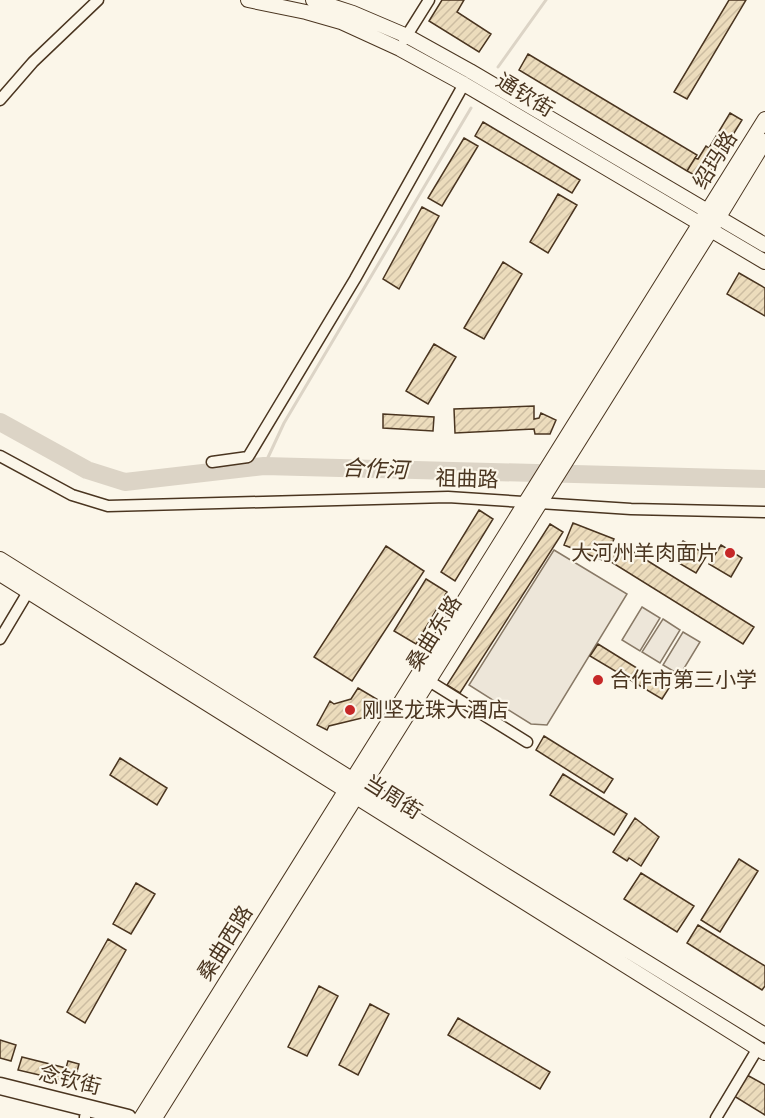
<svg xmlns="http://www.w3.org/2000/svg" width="765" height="1118" font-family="'DejaVu Sans','Noto Sans SC',sans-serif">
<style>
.pitch{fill:#ede6d9;stroke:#887966;stroke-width:1.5}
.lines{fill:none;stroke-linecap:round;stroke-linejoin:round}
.stream{stroke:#dcd4c6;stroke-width:3}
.river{stroke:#dcd4c6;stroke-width:18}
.building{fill:url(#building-hatch);stroke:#4a3520;stroke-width:1.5}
.minor-casing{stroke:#4a3520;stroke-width:13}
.major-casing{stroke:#4a3520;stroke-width:16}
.highway-casing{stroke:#4a3520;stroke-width:19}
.minor{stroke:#fbf6e9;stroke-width:10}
.major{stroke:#fbf6e9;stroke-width:14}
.highway{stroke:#fbf6e9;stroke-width:16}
.poi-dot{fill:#c62828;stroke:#fbf6e9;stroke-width:2}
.labels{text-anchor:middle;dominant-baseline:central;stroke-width:4.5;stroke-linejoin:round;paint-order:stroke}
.street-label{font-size:21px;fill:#4a3520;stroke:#fbf6e9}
.poi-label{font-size:21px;fill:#4a3520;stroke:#fbf6e9;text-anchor:start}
.water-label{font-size:22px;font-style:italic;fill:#4a3520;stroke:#fbf6e9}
</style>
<defs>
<pattern id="building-hatch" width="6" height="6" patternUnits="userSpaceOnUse" patternTransform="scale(1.5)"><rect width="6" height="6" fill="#ecdcbc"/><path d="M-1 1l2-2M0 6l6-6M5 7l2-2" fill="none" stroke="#ccbda1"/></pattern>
</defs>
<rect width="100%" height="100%" fill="#fbf6e9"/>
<path class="pitch" d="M554 550 627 594 547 725 531 724 469 685Z
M642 607 660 618 640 651 622 640Z
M663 619 680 630 660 663 642 652Z
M683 632 700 642 680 675 663 665Z"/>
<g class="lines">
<path class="stream" d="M498 67 546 0
M264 466 284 423 471 108"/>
<path class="river" d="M0 422 87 470 125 482 264 466 765 479"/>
</g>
<path class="building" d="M442 0H464L457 12 491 34 479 52 429 21Z
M729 0H746L687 99 674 92Z
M528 54 697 155 687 171 519 70Z
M730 113 742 120 707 177 700 178 687 171 695 158 698 159 706 146 709 148Z
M483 122 580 180 572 193 475 136Z
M464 138 478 146 442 206 428 198Z
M558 194 577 205 548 253 530 242Z
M422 207 439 216 399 289 383 279Z
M503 262 522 274 484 339 464 328Z
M739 273 765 288V316L727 294Z
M434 344 456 357 428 404 406 391Z
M534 406V419L539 418 541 413 556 420 550 434H535L534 429 455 433 454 409Z
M383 414 434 417 433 431 383 428Z
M479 510 493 519 455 581 441 572Z
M573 523 614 539 605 561 564 545Z
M550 524 563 532 460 693 447 685Z
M683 541 707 555 696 573 672 559Z
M619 543 754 627 743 644 608 560Z
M721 545 742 558 731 577 709 564Z
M386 546 424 571 352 681 314 657Z
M426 579 447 592 416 644 394 631Z
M598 644 669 688 662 699 590 656Z
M358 688 380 701 370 719 366 717 329 726 327 730 317 725 330 701 334 704 351 699Z
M544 736 613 779 604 793 536 750Z
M120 758 167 788 157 805 110 775Z
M563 774 627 814 614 835 550 795Z
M635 818 659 837 641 866 629 858 627 861 613 852Z
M739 859 758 871 720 932 701 920Z
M641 873 694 906 677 932 624 899Z
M136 883 155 894 131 934 113 924Z
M698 925 765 966V986L762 990 687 943Z
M108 939 126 950 85 1023 67 1012Z
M319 986 338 996 307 1056 288 1047Z
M370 1004 389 1014 358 1075 339 1065Z
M458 1018 550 1072 540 1089 448 1035Z
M0 1040 16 1045 11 1061 0 1058Z
M22 1057 66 1068 68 1061 79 1064 74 1083 18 1070Z
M747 1075 765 1085V1115L734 1096Z"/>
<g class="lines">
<defs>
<path id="minor" d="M404 40 429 0
M0 100 33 62 98 0
M0 456 72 495 108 506 448 497 631 509 765 512
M212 462 248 457 355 279 464 84
M0 639 28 592
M429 681 527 742
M85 1118V1117
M716 1118 758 1048"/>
<path id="major" d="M248 0 306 12 341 22 400 49 464 84 765 262
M313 0 353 13 407 36 470 71 765 245
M0 559 502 873 765 1035
M0 574 765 1053
M141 1118 765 119
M155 1118 711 230 765 141"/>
<path id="highway" d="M0 1086 128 1118"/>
</defs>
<use href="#minor" class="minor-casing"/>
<use href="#major" class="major-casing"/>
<use href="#highway" class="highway-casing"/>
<use href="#minor" class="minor"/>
<use href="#major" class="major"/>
<use href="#highway" class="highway"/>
</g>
<g class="poi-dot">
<circle cx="730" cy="553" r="6"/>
<circle cx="598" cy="680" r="6"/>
<circle cx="350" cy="710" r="6"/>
</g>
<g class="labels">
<g class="street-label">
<text transform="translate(525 95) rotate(31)">通钦街</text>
<text transform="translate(715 160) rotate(-58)">绍玛路</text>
<text transform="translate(467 479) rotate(2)">祖曲路</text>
<text transform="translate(434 633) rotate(-58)">桑曲东路</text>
<text transform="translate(393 797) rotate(32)">当周街</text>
<text transform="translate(225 943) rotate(-58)">桑曲西路</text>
<text transform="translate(70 1080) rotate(14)">念钦街</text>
</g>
<g class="poi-label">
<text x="718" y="553" text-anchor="end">大河州羊肉面片</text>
<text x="610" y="680">合作市第三小学</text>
<text x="362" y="710">刚坚龙珠大酒店</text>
</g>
<g class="water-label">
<text transform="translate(375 469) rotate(2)">合作河</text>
</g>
</g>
</svg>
